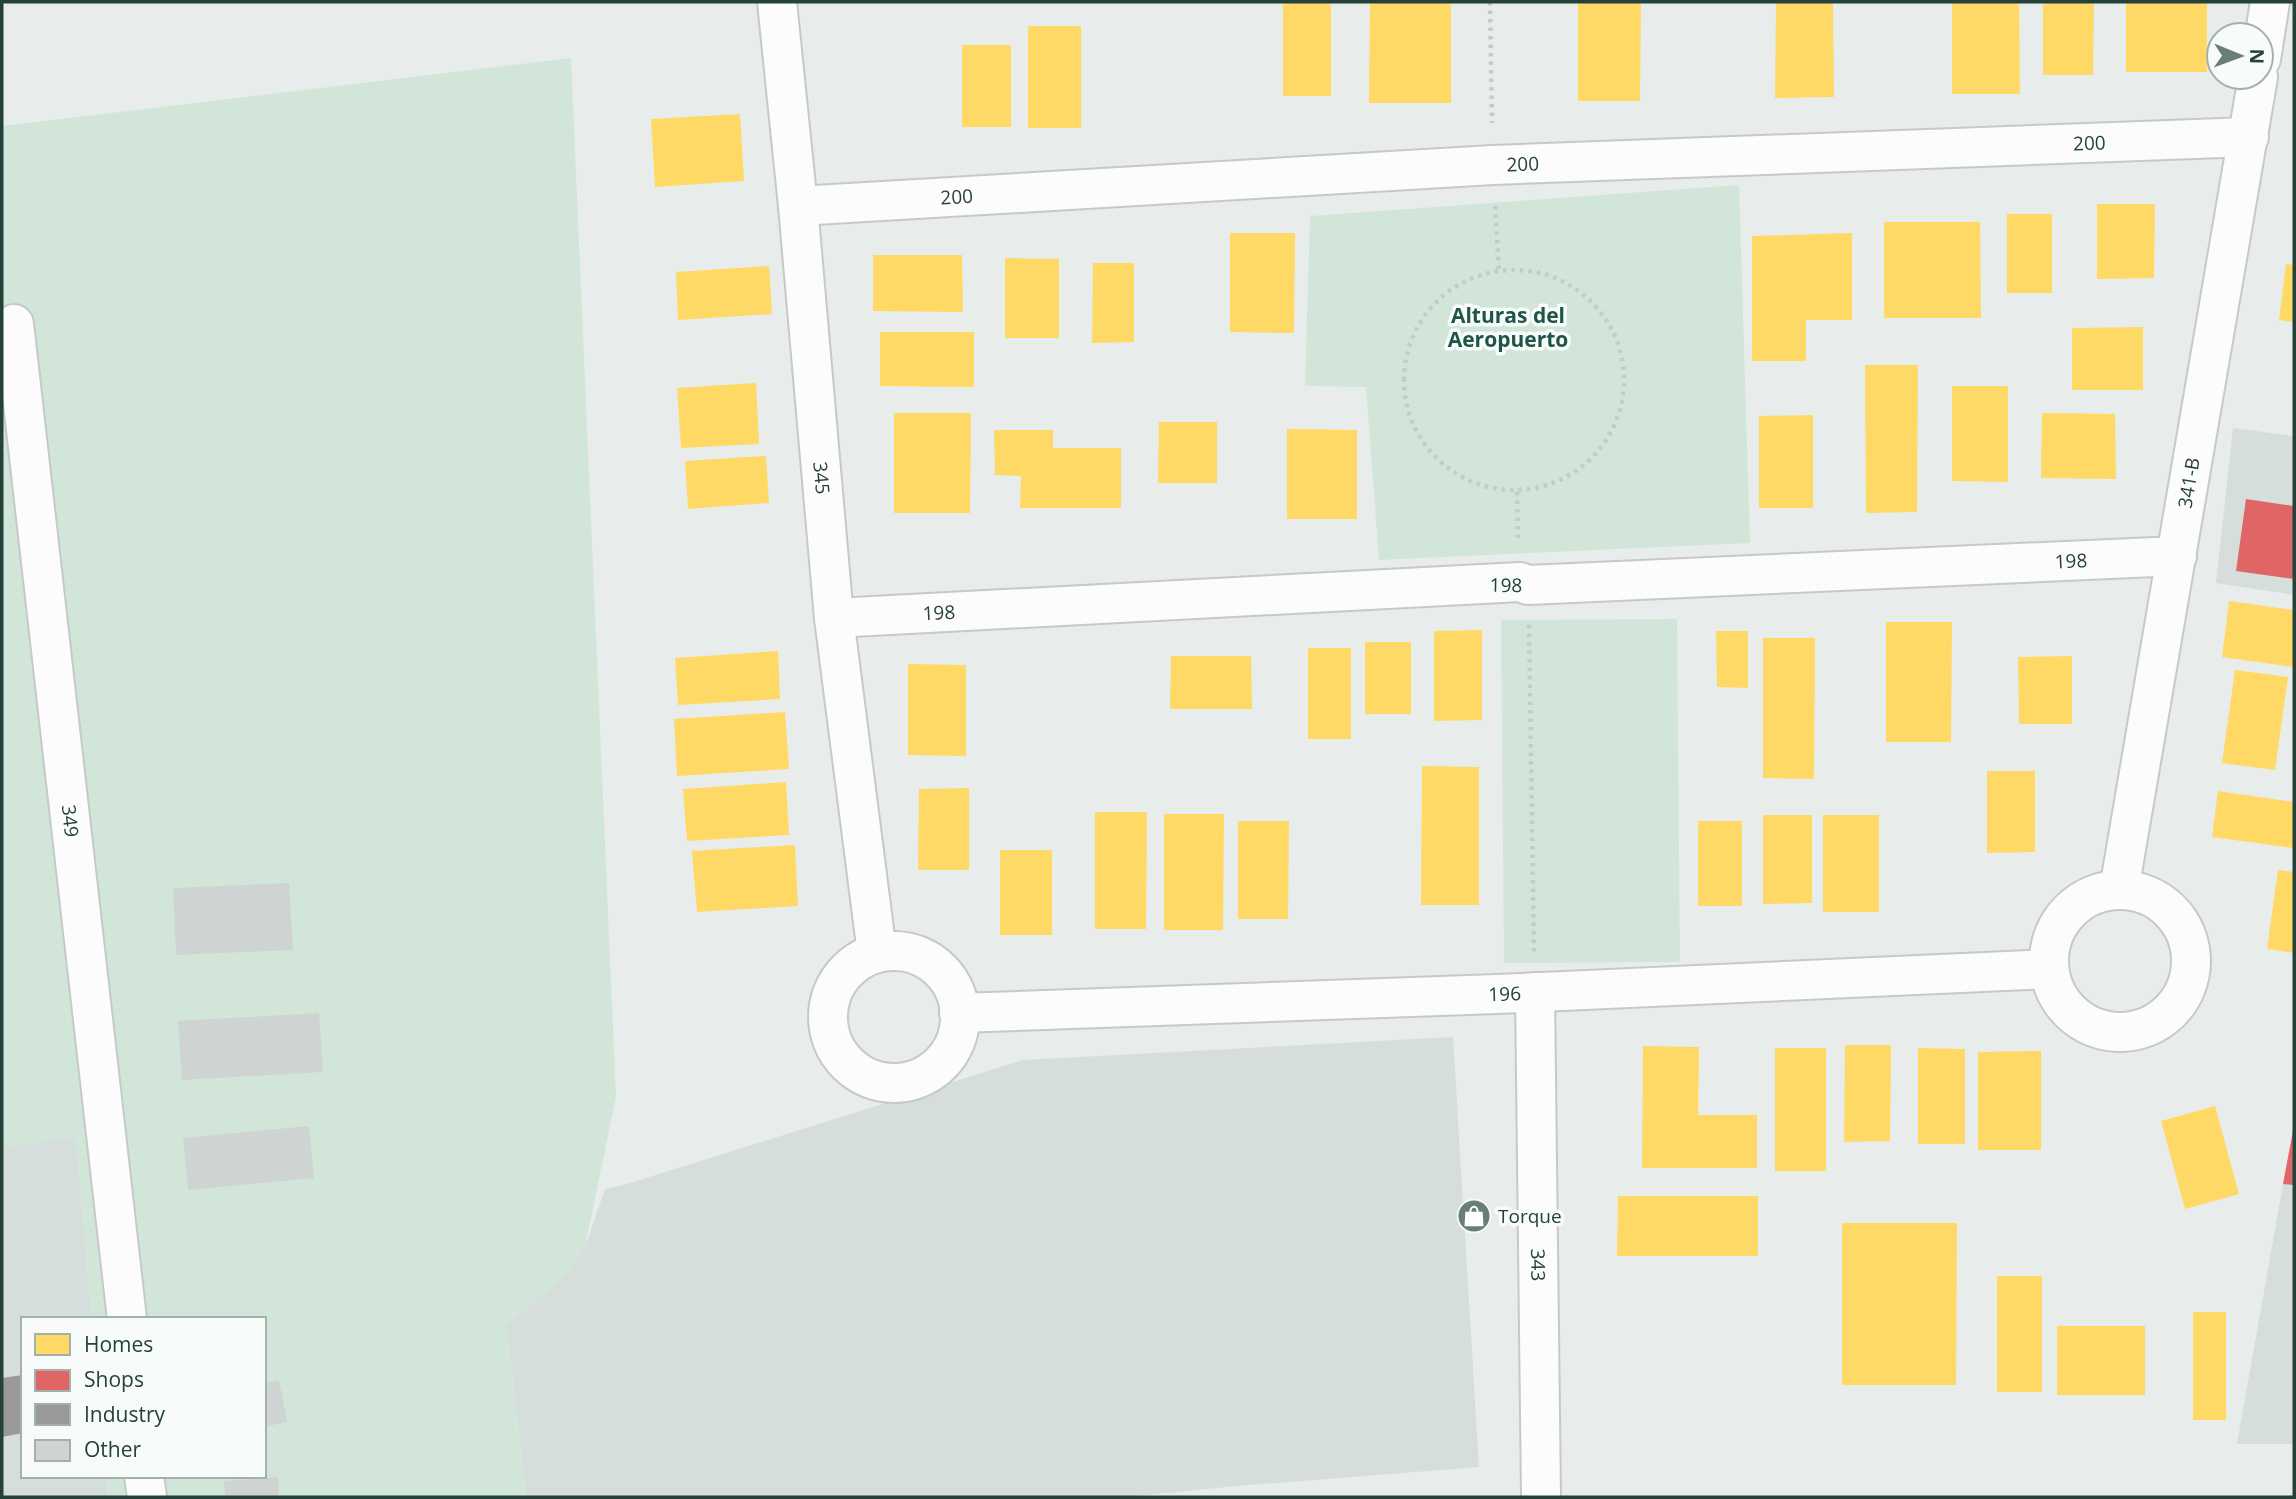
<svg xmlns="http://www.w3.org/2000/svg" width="2296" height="1499" font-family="'Open Sans',sans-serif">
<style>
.built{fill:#d6dedb}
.green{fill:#d1e6d8}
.homes{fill:#ffd966}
.shops{fill:#e06666}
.industry{fill:#999}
.building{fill:#cfd4d2}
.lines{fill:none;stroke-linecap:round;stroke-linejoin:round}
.minor-casing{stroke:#c5cac8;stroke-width:42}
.path{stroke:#c3ccca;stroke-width:4.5;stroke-dasharray:3.5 5;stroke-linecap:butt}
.minor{stroke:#fcfcfc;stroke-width:38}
.labels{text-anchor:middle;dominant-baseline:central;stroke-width:7;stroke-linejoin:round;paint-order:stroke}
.street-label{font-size:19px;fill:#24423a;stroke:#f7fbf9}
.poi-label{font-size:19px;fill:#24423a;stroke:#f7fbf9;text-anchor:start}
.neighbourhood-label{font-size:21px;font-weight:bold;fill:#1f5548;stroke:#f7fbf9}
</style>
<rect width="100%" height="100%" fill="#e8edeb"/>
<path class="built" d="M2233 428 2294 436V595L2216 583Z
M1453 1037 1479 1467 1237 1486 1128 1497H526L506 1325 565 1275 585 1247 605 1189 627 1184 1023 1060Z
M2294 1123V1444H2237L2283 1184Z
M76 1137 92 1319H23V1476H106L108 1497H2V1146Z"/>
<path class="green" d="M571 58 616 1097 585 1247 565 1275 506 1325 526 1497H108L106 1476H264V1319H92L76 1137 2 1146V126Z
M1739 185 1750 543 1379 560 1366 387 1305 386 1310 216Z
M1677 619 1680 962 1504 963 1501 620Z"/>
<path class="homes" d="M1283 2H1331V96H1283Z
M1370 2H1451V103H1369Z
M1578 2H1641L1640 101H1578Z
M1776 2H1833L1834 97 1775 98Z
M1952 2H2019L2020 94H1952Z
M2043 2H2094L2093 75H2043Z
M2126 2H2207V72H2126Z
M1028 26H1081V128H1028Z
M962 45H1011V127H962Z
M740 114 744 181 655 187 651 119Z
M2097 204H2155L2154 278 2097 279Z
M2007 214H2052V293H2007Z
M1884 222H1980L1981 318H1884Z
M1230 233H1295L1294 333 1230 332Z
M1852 233V320H1806V361H1752V236Z
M873 255H962L963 312 873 311Z
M1005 258 1059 259V338H1005Z
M1093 263H1134V342L1092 343Z
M2286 264 2294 265V322L2279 320Z
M769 266 772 314 678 320 676 272Z
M2143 327V390H2072V328Z
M880 332H974V387L880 386Z
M1865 365H1918L1917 512 1866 513Z
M756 383 759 444 681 448 677 388Z
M1952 386H2008V482L1952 481Z
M894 413H971L970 513H894Z
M2042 413 2115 414 2116 479 2041 478Z
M1813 415V508H1759V416Z
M1159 422H1217V483H1158Z
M1287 429 1357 430V519H1287Z
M994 430H1053V448H1121V508H1020L1021 476 995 475Z
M766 456 769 503 688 509 685 461Z
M2229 601 2294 610V667L2222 657Z
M1886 622H1952L1951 742H1886Z
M1482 630V720L1434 721V631Z
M1716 631H1748V688L1717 687Z
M1763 638H1815L1814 779 1763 778Z
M1365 642H1411V714H1365Z
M1308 648H1351V739H1308Z
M778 651 780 699 678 705 675 658Z
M1171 656H1251L1252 709H1170Z
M2072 656V724H2019L2018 657Z
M908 664 966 665V756L908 755Z
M2235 670 2288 677 2275 770 2222 763Z
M785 712 789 769 677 776 674 719Z
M1422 766 1479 767V905H1421Z
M1987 771H2035V852L1987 853Z
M786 782 789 835 687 841 683 789Z
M969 788V870H918L919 789Z
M2218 791 2294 802V848L2212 837Z
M1095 812H1147L1146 929H1095Z
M1164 814H1224L1223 930H1164Z
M1763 815H1812V903L1763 904Z
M1823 815H1879V912H1823Z
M1238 821H1289L1288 919H1238Z
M1698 821H1742V906H1698Z
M795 845 798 906 697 912 692 851Z
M1000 850H1052V935H1000Z
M2278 870 2294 872V953L2267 949Z
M1845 1045H1891L1890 1141 1844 1142Z
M1643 1046 1699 1047 1698 1115H1757V1168H1642Z
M1775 1048H1826V1171H1775Z
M1918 1048 1965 1049V1144H1918Z
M2041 1051V1150H1978V1052Z
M2215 1106 2239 1194 2185 1209 2161 1121Z
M1618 1196H1758V1256H1617Z
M1842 1223H1957L1956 1385H1842Z
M1997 1276H2042V1392H1997Z
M2193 1312H2226V1420H2193Z
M2057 1326H2145V1395H2057Z"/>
<path class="shops" d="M2246 499 2294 506V579L2236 571Z
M2293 1131 2294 1185 2283 1184Z"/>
<path class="industry" d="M23 1375V1433L2 1437V1378Z"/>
<path class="building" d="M289 883 293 950 176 955 173 888Z
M319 1013 323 1072 182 1080 178 1021Z
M309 1126 314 1178 188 1190 183 1138Z
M279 1380 287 1422 264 1427V1383Z
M278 1477 279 1497H225L224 1481Z"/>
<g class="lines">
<defs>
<g id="minor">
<path id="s1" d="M777 2 798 206 834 618 877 953"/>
<path d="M2261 59 2270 2"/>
<path id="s2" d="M798 206 1493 165 2249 137"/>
<path id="s3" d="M14 324 127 1319"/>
<path id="s4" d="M834 618 1520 582 1528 585 2177 556"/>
<path id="s5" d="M2119 890 2258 77"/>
<circle cx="2120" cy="961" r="71"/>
<circle cx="894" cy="1017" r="66"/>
<path id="s6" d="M1535 992 1541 1497"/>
<path id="s7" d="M959 1013 1497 994 2049 969"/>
<path d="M144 1476 147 1497"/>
</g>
</defs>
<use href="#minor" class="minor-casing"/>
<path class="path" d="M1490 2 1492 123
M1495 206 1499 270
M1404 380a110 110 0 1 1 220 0a110 110 0 1 1-220 0Z
M1517 492 1518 540
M1529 625 1534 952"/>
<use href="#minor" class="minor"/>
</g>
<defs>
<symbol id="shop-disc" viewBox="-11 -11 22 22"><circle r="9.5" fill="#697e78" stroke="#f7fbf9"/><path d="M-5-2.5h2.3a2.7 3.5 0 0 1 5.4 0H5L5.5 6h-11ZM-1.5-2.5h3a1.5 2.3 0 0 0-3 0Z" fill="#fff"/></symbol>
</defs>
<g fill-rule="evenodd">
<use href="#shop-disc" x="1455" y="1197" width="38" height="38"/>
</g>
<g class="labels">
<g class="street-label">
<text stroke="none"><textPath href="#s2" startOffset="1293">200</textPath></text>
<text stroke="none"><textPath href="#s2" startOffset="726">200</textPath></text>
<text stroke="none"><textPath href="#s2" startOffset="159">200</textPath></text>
<text stroke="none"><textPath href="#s1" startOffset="478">345</textPath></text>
<text stroke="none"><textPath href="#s5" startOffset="413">341-B</textPath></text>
<text stroke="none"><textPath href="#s4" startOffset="1239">198</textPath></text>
<text transform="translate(1506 585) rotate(1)">198</text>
<text stroke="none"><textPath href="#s4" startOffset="105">198</textPath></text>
<text stroke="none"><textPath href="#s3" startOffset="500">349</textPath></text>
<text stroke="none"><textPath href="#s7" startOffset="546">196</textPath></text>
<text stroke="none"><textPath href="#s6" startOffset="273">343</textPath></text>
</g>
<g class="poi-label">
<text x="1498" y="1216">Torque</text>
</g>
<g class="neighbourhood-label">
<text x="1508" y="315">Alturas del<tspan x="1508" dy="24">Aeropuerto</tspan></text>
</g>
</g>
<rect width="2296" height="1499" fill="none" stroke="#24423a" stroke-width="7"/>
<rect x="21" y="1317" width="245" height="161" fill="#f7fbf9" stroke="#a3b1ad" stroke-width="2"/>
<rect x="35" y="1334" width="35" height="21" fill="#ffd966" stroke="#a3b1ad" stroke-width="2"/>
<text x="84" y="1352" font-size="21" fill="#24423a">Homes</text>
<rect x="35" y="1370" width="35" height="21" fill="#e06666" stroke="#a3b1ad" stroke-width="2"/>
<text x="84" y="1387" font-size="21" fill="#24423a">Shops</text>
<rect x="35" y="1404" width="35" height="21" fill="#999999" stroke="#a3b1ad" stroke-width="2"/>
<text x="84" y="1422" font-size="21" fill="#24423a">Industry</text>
<rect x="35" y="1440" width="35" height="21" fill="#cfd4d2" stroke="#a3b1ad" stroke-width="2"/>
<text x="84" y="1457" font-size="21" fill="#24423a">Other</text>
<g transform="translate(2240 56) rotate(91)"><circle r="33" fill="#f7fbf9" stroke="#a3b1ad" stroke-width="2"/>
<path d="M0-5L12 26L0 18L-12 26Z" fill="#697e78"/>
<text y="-10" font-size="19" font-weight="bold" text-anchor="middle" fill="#24423a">N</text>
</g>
</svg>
